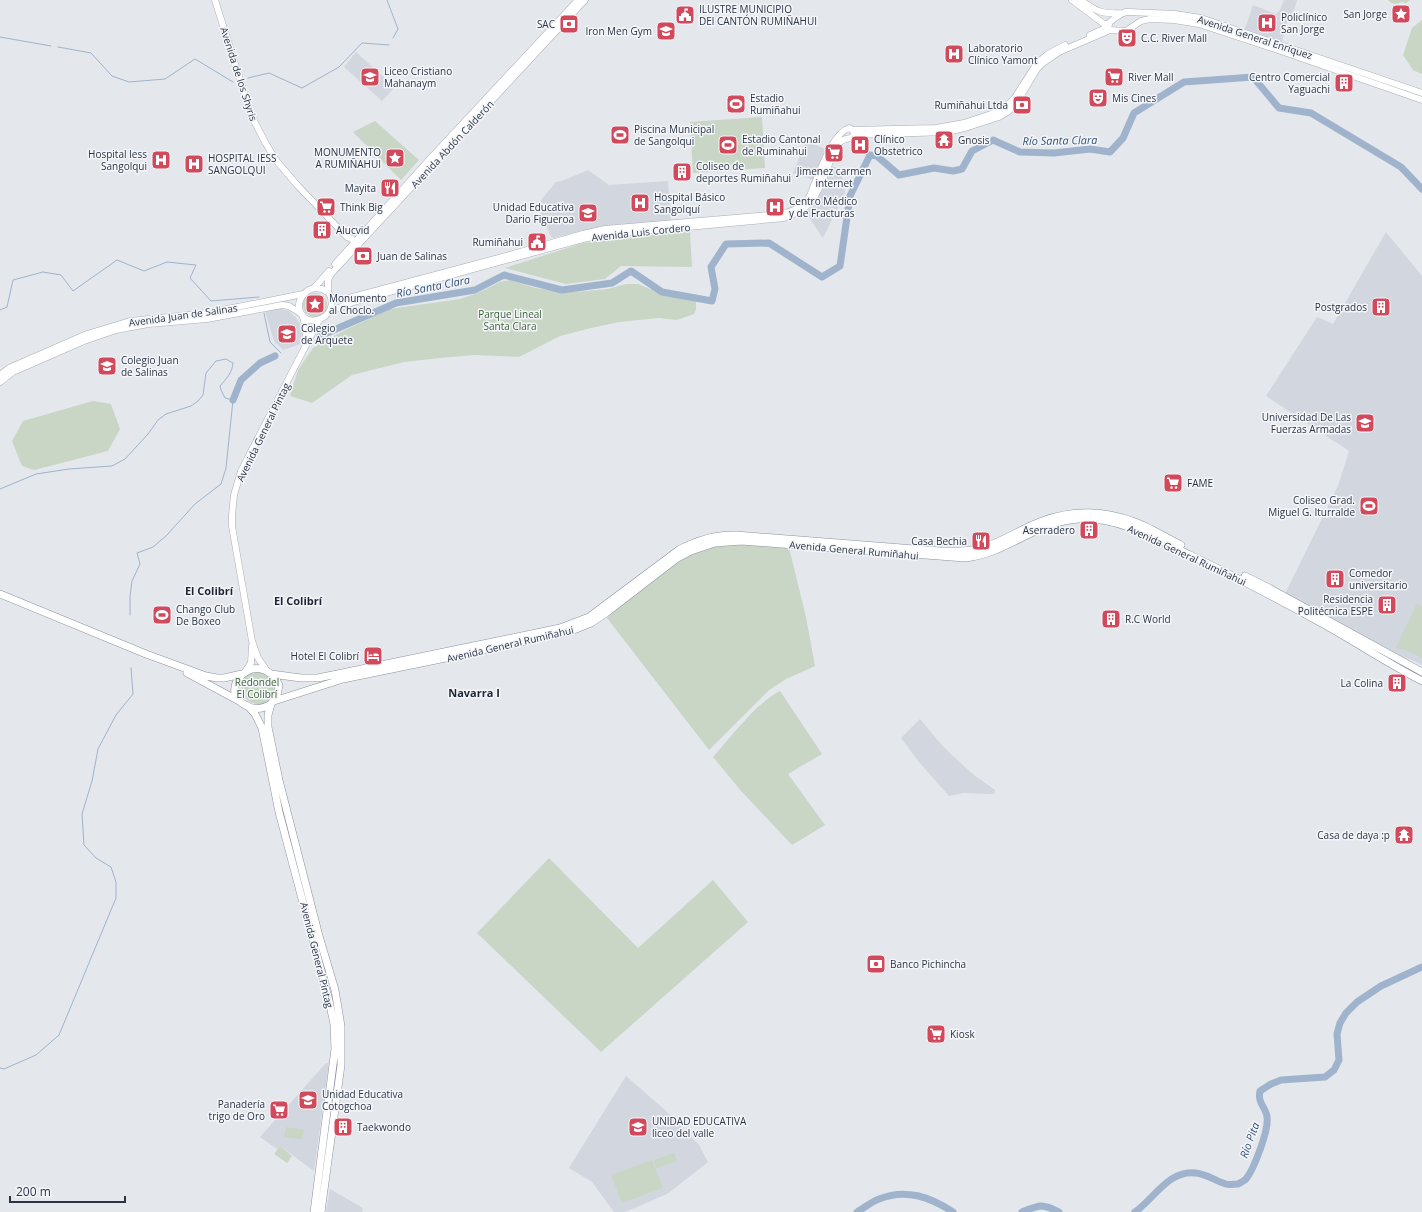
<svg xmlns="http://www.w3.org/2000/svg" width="1422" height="1212" font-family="'Open Sans',sans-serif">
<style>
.built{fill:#d2d6de}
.green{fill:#c9d6c5}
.water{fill:#9fb4cc}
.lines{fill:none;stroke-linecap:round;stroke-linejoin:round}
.stream{stroke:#9fb4cc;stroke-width:1}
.river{stroke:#9fb4cc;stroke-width:7}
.secondary-casing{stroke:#a9aeb7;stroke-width:7}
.trunk-casing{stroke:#8b94a3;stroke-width:8}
.secondary{stroke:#fff;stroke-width:6}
.trunk{stroke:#fff;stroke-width:7}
.labels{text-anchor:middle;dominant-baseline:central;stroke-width:3;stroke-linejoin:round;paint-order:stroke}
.poi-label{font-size:10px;fill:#2b3445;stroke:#f4f6f9;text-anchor:start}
.street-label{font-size:10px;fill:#2b3445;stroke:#f4f6f9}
.park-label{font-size:10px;fill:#3f6138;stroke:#f4f6f9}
.water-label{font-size:11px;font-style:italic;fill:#34527a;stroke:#f4f6f9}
.neighbourhood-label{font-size:11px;font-weight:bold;fill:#1d2536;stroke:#f4f6f9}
</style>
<rect width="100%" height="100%" fill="#e4e7ec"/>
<path class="built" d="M1284 0H1297L1293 14H1289L1282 42 1245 29 1253 5 1276 14 1280 10Z
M356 52 395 87 382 101 344 67Z
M806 141 825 149 813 180 793 173Z
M832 166 841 170 845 193 823 238 806 213 815 203 824 187Z
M588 170 609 185 668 181 671 221 612 225 553 238 551 237 537 205 556 182 562 181Z
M1386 232 1422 276V665L1412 660 1391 653 1285 594 1338 486 1349 451 1266 396 1317 317 1333 324Z
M278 308 289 311 297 319 302 328 300 344 283 350 274 341 265 311Z
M920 719 940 743 955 758 974 775 995 790 994 794 964 793 949 796 919 762 901 738Z
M326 1063H329L314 1171 280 1146 277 1149 260 1137Z
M626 1076 665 1110 699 1145 708 1162 667 1194 625 1212H614L592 1182 569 1168Z
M330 1189 363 1208 362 1212H326Z"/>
<path class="green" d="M1388 0H1410L1406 3 1402 2C1396 4 1392 5 1388 0Z
M1422 20V74L1413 70 1403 55 1412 28Z
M762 117 765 168 693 173 690 122Z
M375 121 419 160 401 180 353 132Z
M690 231 692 267 621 266 605 279 566 284 505 268 583 243Z
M510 280 536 288 556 291 575 292 608 289 626 284H638L650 289 681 292 696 301V310L694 314 677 320 659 318 619 322 591 328 560 336 519 357 474 355 440 358 404 362 352 375 312 403 290 396 298 370 313 348 345 330 390 309 460 299 478 293 500 282Z
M303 305a12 12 0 1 1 24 0a12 12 0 1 1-24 0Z
M93 401 111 404 120 429 108 451 34 470 22 466 12 441 23 421Z
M732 544 789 548 806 617 815 666 786 679 769 690 709 750 607 618C632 597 669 562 699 551 710 547 721 545 732 544Z
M1417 603 1422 606V658L1405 650 1396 648Z
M260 672C269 676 274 681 276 691 274 695 272 699 269 701 248 716 219 675 260 672Z
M780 691 822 754 788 774 825 825 792 845 742 792 713 757C732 736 756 703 780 691Z
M549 858 638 948 713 880 748 922 601 1052 477 933Z
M286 1127 304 1130 302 1139 284 1137Z
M280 1146 292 1156 287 1163 274 1154Z
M674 1153 677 1161 672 1163 670 1161 671 1163 656 1168 654 1160Z
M652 1160 663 1188 622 1203 611 1175Z"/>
<path class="water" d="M618 128 627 137 623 142 613 132Z"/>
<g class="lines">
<path class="stream" d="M387 0 398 29 393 38
M0 37 51 46
M58 47 91 53 112 76 129 82 165 79 195 59 233 82
M248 78 269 73 302 88 339 67 362 43 389 45
M0 310 7 307 13 280 43 272 61 275 73 291 117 260 144 271 167 262 196 265 190 278 211 301 259 297
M264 313 270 342 281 353
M0 489 36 474 69 469 112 466 125 459 148 434 158 420 166 414 191 406 198 401 203 395 206 373 216 361 226 359 233 363C232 373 227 378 220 386L221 390 225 398 233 400 226 468 221 484 195 504 167 535 153 547 137 553 140 564 132 581 130 596V615
M0 1068 4 1069 36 1055 59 1035 116 898V882L111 867 96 858 84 845 82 814 92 781 98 749 116 715 133 694 131 668"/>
<path class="river" d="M320 336 396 303 475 290 504 275 562 290 612 283 631 271 662 292 712 301 715 289 711 267 726 244 769 243 822 277 840 266 850 196 870 155 877 156 899 175 934 168 953 171 962 169 972 151 993 140 1020 152 1054 153 1090 149 1110 152 1123 138 1134 113 1184 82 1253 77 1279 108 1311 113 1401 167 1422 189
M233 400 241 380 260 363 275 356
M857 1212C864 1208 871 1202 879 1199 906 1188 930 1197 953 1212
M1022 1212C1039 1205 1042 1203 1059 1212
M1135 1212C1154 1199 1169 1169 1196 1173 1206 1174 1216 1181 1226 1184 1229 1185 1234 1184 1238 1184 1240 1183 1244 1181 1246 1179 1254 1169 1269 1130 1267 1117 1266 1107 1257 1103 1260 1091L1271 1084 1281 1080 1325 1077 1334 1070 1339 1060 1337 1034 1340 1023 1346 1013 1357 1002 1381 986 1422 967"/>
<defs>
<path id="secondary" d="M215 0 251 115 265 142 275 159 298 186 347 237 352 239 355 245
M1072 0 1104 24H1109
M1081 0C1098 13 1103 14 1124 13
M1110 30 1108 27 1110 22 1115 18 1125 12H1129L1175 14 1201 18 1422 93
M1110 30 1126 31 1141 21 1150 19 1174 20 1199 24 1275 49 1422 100
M1090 35 1108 27
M853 130 936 128 964 123 994 113 1005 107 1014 99 1037 63 1048 54 1065 45
M854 135 946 132 965 128 999 117 1009 111 1016 104 1037 69 1043 63 1059 52 1110 30
M835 149C839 141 843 139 851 138L854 135
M335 264 428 161 578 0
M314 288 329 271
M314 288 322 289 328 292C332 297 333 304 330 310 325 320 309 325 302 315 294 304 303 291 314 288Z
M328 292V280L331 274 585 0
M331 298 341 299 349 298 506 256 583 234 605 229 781 214C790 212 799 209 806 202 810 197 812 191 814 185 821 170 832 134 849 128L853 130 854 135
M329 312 353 302 583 239 602 235 784 218C817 208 819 188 831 159
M303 317 306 329V342
M0 375 9 368 87 334 130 321 207 313 303 294
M0 382 13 372 84 341 116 330 148 324 207 319 282 305 289 306 300 313
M267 671 258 658 252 641 232 526V515L234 495 241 471 319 320
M245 672 251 663 252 646"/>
<path id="trunk" d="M1245 576 1269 588 1422 672
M0 594 146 654 206 676 217 678H224L242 674
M187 673 239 701
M271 674 301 678H318L560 628 589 617 680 549C698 540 716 534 736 535L940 551C952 551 965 552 977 549 1000 544 1020 529 1042 521 1072 510 1104 510 1135 522 1149 527 1167 538 1181 545
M274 701 343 679 509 645 571 631 591 623 606 613 676 559 691 551 715 543 741 541 965 558C1006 554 1037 521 1079 519 1119 517 1155 538 1190 555 1236 577 1280 600 1325 625 1357 643 1389 664 1422 681
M271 704C263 709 255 710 247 706 213 691 258 644 279 685L277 695 271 704 268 715V727L279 780 319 936 335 990 341 1026V1065L321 1212
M248 706 255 714 262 728 279 812 329 1001 334 1024 335 1049 314 1212"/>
</defs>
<use href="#secondary" class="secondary-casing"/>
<use href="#trunk" class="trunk-casing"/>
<use href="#secondary" class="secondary"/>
<use href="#trunk" class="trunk"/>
</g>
<defs>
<symbol id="sight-square" viewBox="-11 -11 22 22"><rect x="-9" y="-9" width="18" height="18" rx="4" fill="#d1495b" stroke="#f4f6f9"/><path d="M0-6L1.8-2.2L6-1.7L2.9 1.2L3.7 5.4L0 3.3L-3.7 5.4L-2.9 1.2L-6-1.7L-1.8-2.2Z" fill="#fff"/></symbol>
<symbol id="civic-square" viewBox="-11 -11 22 22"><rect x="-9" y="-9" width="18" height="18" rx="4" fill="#d1495b" stroke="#f4f6f9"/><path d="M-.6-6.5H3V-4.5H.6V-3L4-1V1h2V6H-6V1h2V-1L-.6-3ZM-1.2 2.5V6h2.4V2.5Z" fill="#fff"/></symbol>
<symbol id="hospital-square" viewBox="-11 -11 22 22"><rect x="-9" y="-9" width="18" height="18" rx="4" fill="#d1495b" stroke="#f4f6f9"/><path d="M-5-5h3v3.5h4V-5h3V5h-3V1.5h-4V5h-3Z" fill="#fff"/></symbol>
<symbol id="bank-square" viewBox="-11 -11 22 22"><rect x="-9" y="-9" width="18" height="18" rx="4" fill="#d1495b" stroke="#f4f6f9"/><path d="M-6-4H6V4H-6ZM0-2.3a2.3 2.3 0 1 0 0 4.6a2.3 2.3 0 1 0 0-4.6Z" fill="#fff"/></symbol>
<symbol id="school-square" viewBox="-11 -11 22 22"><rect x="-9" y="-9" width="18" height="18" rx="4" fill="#d1495b" stroke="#f4f6f9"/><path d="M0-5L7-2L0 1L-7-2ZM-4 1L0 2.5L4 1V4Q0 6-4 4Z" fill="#fff"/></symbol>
<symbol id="theatre-square" viewBox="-11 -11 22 22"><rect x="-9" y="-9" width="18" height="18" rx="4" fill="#d1495b" stroke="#f4f6f9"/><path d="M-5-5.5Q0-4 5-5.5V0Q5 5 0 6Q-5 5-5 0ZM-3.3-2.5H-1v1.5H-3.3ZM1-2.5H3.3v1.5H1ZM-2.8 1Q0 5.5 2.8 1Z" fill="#fff"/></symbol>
<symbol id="supermarket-square" viewBox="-11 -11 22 22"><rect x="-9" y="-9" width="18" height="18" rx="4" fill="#d1495b" stroke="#f4f6f9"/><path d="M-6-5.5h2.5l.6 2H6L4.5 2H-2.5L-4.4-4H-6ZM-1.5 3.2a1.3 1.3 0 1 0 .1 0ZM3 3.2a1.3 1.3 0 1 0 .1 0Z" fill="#fff"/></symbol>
<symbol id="building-square" viewBox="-11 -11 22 22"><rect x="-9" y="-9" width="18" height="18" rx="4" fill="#d1495b" stroke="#f4f6f9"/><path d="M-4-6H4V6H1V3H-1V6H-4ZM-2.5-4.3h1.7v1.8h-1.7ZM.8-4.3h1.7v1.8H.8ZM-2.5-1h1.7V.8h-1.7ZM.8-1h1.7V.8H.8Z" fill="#fff"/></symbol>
<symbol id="stadium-square" viewBox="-11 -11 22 22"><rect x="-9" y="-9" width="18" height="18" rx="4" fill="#d1495b" stroke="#f4f6f9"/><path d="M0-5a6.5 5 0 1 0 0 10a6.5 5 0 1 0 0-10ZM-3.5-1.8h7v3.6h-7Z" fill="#fff"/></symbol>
<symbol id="temple-square" viewBox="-11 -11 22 22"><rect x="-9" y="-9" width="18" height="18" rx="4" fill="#d1495b" stroke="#f4f6f9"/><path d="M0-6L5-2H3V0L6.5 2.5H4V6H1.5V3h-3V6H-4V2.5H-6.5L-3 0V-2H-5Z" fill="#fff"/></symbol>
<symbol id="restaurant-square" viewBox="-11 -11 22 22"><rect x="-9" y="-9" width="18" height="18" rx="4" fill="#d1495b" stroke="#f4f6f9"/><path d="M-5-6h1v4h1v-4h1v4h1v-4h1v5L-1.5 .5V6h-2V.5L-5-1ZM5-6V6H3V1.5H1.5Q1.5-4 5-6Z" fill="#fff"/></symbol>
<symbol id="university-square" viewBox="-11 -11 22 22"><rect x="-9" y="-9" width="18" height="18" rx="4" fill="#d1495b" stroke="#f4f6f9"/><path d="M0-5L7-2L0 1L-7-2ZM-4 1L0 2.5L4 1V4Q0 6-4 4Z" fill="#fff"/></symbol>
<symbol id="hotel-square" viewBox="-11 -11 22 22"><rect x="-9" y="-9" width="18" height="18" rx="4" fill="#d1495b" stroke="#f4f6f9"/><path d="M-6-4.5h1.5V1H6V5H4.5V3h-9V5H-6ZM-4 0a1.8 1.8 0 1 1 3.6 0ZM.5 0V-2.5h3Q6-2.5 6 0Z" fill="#fff"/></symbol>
</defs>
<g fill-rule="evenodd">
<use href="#sight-square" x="1390" y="3" width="22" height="22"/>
<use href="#civic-square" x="674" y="4" width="22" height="22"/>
<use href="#hospital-square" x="1256" y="12" width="22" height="22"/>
<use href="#bank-square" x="558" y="13" width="22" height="22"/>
<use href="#school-square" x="655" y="20" width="22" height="22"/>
<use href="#theatre-square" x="1116" y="27" width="22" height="22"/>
<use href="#hospital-square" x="943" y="43" width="22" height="22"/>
<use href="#school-square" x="359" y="66" width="22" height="22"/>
<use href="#supermarket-square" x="1103" y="66" width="22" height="22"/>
<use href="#building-square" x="1333" y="72" width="22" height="22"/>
<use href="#theatre-square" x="1087" y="87" width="22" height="22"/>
<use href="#stadium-square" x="725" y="93" width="22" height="22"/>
<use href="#bank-square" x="1011" y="94" width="22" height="22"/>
<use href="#stadium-square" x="609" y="124" width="22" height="22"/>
<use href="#temple-square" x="933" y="129" width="22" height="22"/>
<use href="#stadium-square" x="717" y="134" width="22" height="22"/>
<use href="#hospital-square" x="849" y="134" width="22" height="22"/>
<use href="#supermarket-square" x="823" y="142" width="22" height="22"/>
<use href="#sight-square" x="384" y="147" width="22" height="22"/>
<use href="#hospital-square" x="150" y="149" width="22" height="22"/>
<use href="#hospital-square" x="183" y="153" width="22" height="22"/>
<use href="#building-square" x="671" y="161" width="22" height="22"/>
<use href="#restaurant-square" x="379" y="177" width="22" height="22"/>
<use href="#hospital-square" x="629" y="192" width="22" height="22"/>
<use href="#supermarket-square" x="315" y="196" width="22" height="22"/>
<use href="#hospital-square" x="764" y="196" width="22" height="22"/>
<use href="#school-square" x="577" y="202" width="22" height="22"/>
<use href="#building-square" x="311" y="219" width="22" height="22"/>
<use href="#civic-square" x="526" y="231" width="22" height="22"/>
<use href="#bank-square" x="352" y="245" width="22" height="22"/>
<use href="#sight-square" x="304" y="293" width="22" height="22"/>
<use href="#building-square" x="1370" y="296" width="22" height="22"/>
<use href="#school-square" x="276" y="323" width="22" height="22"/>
<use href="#school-square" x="96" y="355" width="22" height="22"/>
<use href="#university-square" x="1354" y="412" width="22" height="22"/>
<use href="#supermarket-square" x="1162" y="472" width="22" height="22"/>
<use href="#stadium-square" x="1358" y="495" width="22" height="22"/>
<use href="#building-square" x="1078" y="519" width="22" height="22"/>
<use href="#restaurant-square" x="970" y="530" width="22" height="22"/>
<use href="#building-square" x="1324" y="568" width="22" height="22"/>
<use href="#building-square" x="1376" y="594" width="22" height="22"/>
<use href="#stadium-square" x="151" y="604" width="22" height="22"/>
<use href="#building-square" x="1100" y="608" width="22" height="22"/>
<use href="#hotel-square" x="362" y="645" width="22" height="22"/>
<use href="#building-square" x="1386" y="672" width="22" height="22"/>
<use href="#temple-square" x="1393" y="824" width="22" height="22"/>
<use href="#bank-square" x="865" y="953" width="22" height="22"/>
<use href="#supermarket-square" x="925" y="1023" width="22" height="22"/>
<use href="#school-square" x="297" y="1089" width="22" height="22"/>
<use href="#supermarket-square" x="268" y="1099" width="22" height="22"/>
<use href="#building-square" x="332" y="1116" width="22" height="22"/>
<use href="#school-square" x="627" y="1116" width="22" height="22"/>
</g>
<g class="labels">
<g class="poi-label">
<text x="699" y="9">ILUSTRE MUNICIPIO<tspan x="699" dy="12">DEl CANTÓN RUMIÑAHUI</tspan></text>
<text x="1387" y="14" text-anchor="end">San Jorge</text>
<text x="1281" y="17">Policlínico<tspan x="1281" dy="12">San Jorge</tspan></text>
<text x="555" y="24" text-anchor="end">SAC</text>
<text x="652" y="31" text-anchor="end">Iron Men Gym</text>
<text x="1141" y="38">C.C. River Mall</text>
<text x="968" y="48">Laboratorio<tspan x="968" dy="12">Clínico Yamont</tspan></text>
<text x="384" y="71">Liceo Cristiano<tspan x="384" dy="12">Mahanaym</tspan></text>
<text x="1128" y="77">River Mall</text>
<text x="1330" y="77" text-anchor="end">Centro Comercial<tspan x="1330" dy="12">Yaguachi</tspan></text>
<text x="750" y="98">Estadio<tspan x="750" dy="12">Rumiñahui</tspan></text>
<text x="1112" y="98">Mis Cines</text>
<text x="1008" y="105" text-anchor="end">Rumiñahui Ltda</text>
<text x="634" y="129">Piscina Municipal<tspan x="634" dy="12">de Sangolqui</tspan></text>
<text x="742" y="139">Estadio Cantonal<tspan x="742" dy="12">de Ruminahui</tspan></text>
<text x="874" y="139">Clínico<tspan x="874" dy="12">Obstetrico</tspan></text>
<text x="958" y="140">Gnosis</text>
<text x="381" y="152" text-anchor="end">MONUMENTO<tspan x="381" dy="12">A RUMIÑAHUI</tspan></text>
<text x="147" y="154" text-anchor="end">Hospital Iess<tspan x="147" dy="12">Sangolqui</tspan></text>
<text x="208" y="158">HOSPITAL IESS<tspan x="208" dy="12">SANGOLQUI</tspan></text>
<text x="696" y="166">Coliseo de<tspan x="696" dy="12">deportes Rumiñahui</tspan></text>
<text x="834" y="171" text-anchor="middle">Jimenez carmen<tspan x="834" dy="12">internet</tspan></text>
<text x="376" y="188" text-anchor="end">Mayita</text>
<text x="654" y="197">Hospital Básico<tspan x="654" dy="12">Sangolquí</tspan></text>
<text x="789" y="201">Centro Médico<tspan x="789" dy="12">y de Fracturas</tspan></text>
<text x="340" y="207">Think Big</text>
<text x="574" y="207" text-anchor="end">Unidad Educativa<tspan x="574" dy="12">Dario Figueroa</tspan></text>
<text x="336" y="230">Alucvid</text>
<text x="523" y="242" text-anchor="end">Rumiñahui</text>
<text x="377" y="256">Juan de Salinas</text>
<text x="329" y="298">Monumento<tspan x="329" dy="12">al Choclo.</tspan></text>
<text x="1367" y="307" text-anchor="end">Postgrados</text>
<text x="301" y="328">Colegio<tspan x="301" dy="12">de Arquete</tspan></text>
<text x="121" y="360">Colegio Juan<tspan x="121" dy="12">de Salinas</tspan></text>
<text x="1351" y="417" text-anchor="end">Universidad De Las<tspan x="1351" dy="12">Fuerzas Armadas</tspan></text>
<text x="1187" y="483">FAME</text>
<text x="1355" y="500" text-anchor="end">Coliseo Grad.<tspan x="1355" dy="12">Miguel G. Iturralde</tspan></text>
<text x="1075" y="530" text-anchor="end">Aserradero</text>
<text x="967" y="541" text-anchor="end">Casa Bechia</text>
<text x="1349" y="573">Comedor<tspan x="1349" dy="12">universitario</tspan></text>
<text x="1373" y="599" text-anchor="end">Residencia<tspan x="1373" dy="12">Politécnica ESPE</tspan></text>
<text x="176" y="609">Chango Club<tspan x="176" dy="12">De Boxeo</tspan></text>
<text x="1125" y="619">R.C World</text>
<text x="359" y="656" text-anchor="end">Hotel El Colibrí</text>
<text x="1383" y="683" text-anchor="end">La Colina</text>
<text x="1390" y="835" text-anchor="end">Casa de daya :p</text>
<text x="890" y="964">Banco Pichincha</text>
<text x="950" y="1034">Kiosk</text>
<text x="322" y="1094">Unidad Educativa<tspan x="322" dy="12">Cotogchoa</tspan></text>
<text x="265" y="1104" text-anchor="end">Panadería<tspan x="265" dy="12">trigo de Oro</tspan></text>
<text x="652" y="1121">UNIDAD EDUCATIVA<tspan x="652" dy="12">liceo del valle</tspan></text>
<text x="357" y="1127">Taekwondo</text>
</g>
<g class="street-label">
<text transform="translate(1255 37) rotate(18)">Avenida General Enríquez</text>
<text transform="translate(239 74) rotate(72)">Avenida de los Shyris</text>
<text transform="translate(452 144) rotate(-47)">Avenida Abdón Calderón</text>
<text transform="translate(641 232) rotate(-6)">Avenida Luis Cordero</text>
<text transform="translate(183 315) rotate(-8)">Avenida Juan de Salinas</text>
<text transform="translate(263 432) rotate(-64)">Avenida General Pintag</text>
<text transform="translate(854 550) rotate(5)">Avenida General Rumiñahui</text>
<text transform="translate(1187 555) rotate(25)">Avenida General Rumiñahui</text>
<text transform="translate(510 644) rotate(-13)">Avenida General Rumiñahui</text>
<text transform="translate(317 955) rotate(76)">Avenida General Pintag</text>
</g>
<g class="park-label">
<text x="510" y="314">Parque Lineal<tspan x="510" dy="12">Santa Clara</tspan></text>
<text x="257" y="682">Redondel<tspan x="257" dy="12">El Colibrí</tspan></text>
</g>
<g class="water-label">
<text transform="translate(1060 140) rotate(-1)">Río Santa Clara</text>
<text transform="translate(433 286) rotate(-11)">Río Santa Clara</text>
<text transform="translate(1249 1140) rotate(-70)">Río Pita</text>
</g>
<g class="neighbourhood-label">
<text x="209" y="590">El Colibrí</text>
<text x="298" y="600">El Colibrí</text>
<text x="474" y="692">Navarra I</text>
</g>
</g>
<path d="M10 1196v6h115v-6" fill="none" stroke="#2b3445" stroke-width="2"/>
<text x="16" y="1196" font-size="12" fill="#2b3445" stroke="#f4f6f9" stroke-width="3" paint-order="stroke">200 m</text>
</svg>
